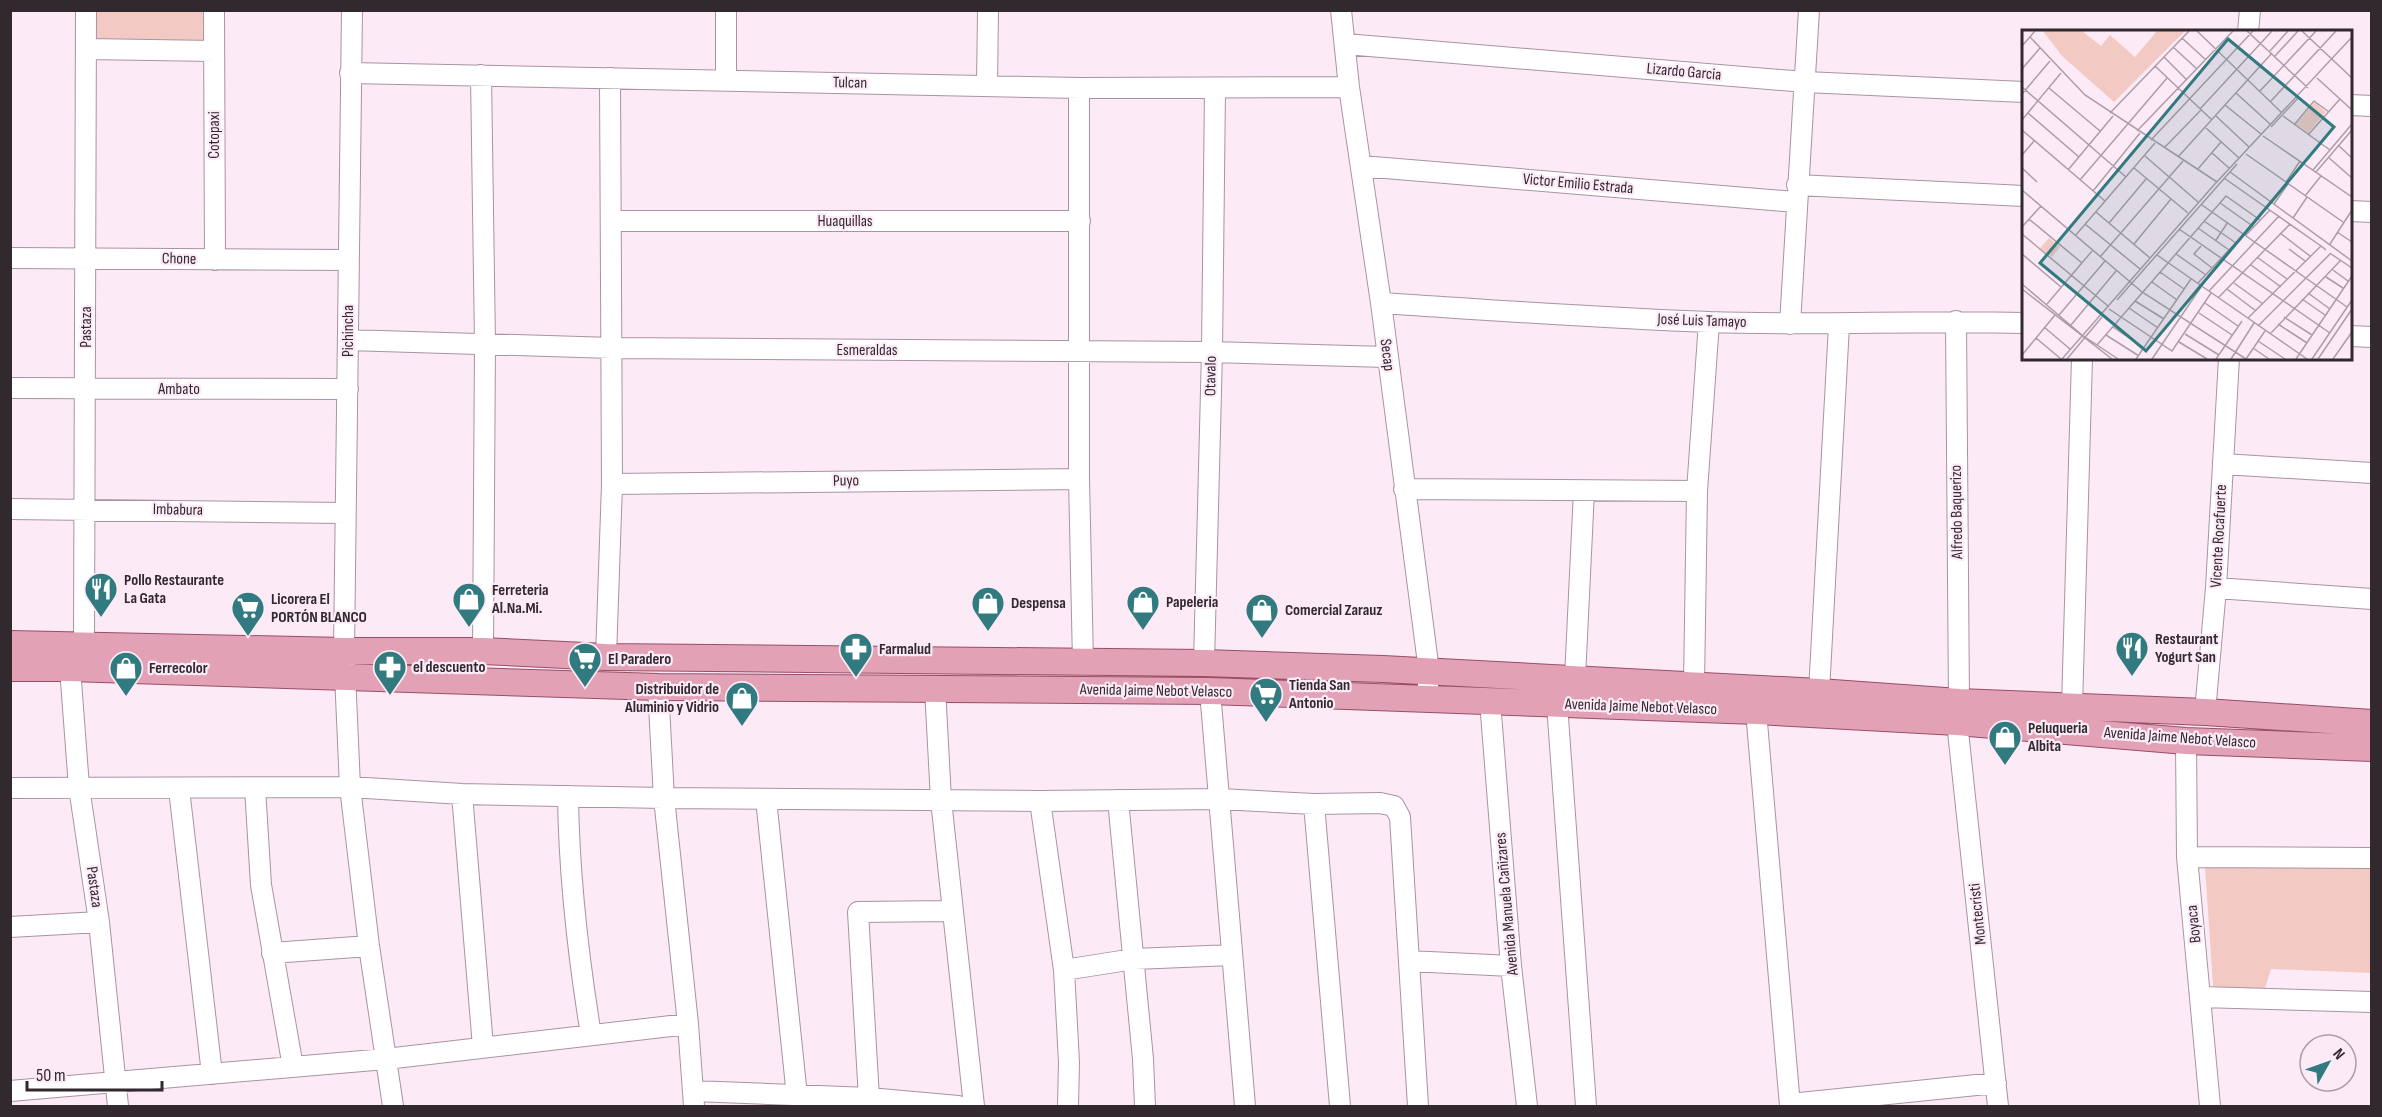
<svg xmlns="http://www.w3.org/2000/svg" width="2382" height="1117" font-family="'Sofia Sans Condensed',sans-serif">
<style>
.green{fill:#f3cac3}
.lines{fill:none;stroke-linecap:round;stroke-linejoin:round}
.minor-casing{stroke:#a993a3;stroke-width:22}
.major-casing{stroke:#984e66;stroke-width:28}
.minor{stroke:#fff;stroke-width:20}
.major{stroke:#e2a1b5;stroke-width:26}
.labels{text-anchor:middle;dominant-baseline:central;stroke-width:4.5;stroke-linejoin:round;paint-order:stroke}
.street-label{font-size:16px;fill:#32292f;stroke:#fdeaf7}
.poi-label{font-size:16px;font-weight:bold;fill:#32292f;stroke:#fdeaf7;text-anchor:start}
.inset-road{fill:none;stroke:#ac9da7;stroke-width:1.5}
.view{fill:#317a80;fill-opacity:0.15;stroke:#317a80;stroke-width:3}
.inset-edge{fill:none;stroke:#32292f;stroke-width:3}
</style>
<rect width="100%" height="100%" fill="#fdeaf7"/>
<path class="green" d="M96 11H204L203 41 97 40Z
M2205 866 2371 868V973L2271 969 2264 991 2213 986Z"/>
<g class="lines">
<defs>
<path id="minor" d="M214 10 215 260
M352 10 344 651 350 787 369 946 393 1106
M1341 10 1349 87 1381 303 1429 671 1427 699
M2248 32 2250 10
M1345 44 1805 82 2024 92
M86 49 214 51
M350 73 1079 88 1349 87
M481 75 485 344 483 651
M726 80V10
M987 85 988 10
M1079 88V479L1083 662
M2350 105 2372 106
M1361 166 1796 202
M1797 185 2024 196
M2350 211 2372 212
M611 221H1080
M10 258 348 260
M1381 303C1490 310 1599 318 1709 322 1814 326 1919 320 2024 323
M1956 321 1959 702
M1790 324 1809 10
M2350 336 2372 337
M348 340 612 348 1212 352 1387 357
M10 388 348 389
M2223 464 2372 473
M612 484 1079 479
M1404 489 1697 491
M10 509 345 513
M2216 588 2372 599
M84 644 86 10
M606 657 612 484 610 78
M1204 663 1212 352 1215 89
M70 668 79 787 99 922 118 1106
M1575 678 1584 491
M1694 685 1697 491 1709 322
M658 687 664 798 688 1024 694 1106
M935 688 941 800 974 1106
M1210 691 1245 1106
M1819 692 1839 325
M1490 701 1511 966 1527 1106
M1557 704 1586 1106
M2072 707 2082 358
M1756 711 1790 1106
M2205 712 2216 588 2229 358
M1957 722 1998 1106
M2186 741 2187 857 2210 1106
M10 788 350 787 462 794 664 798 1040 801 1220 799 1314 804 1380 803 1394 806 1400 817 1418 1106
M255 788 261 885 293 1067
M179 789 212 1074
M462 794 483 1047
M568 796C569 877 578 955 591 1035
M766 799 797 1096
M1118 800 1143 1059 1145 1106
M1040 801 1064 970 1069 1062 1068 1106
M1314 804 1340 1106
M2187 857 2372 858
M10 927 99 922
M272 953 369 946
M1409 961 1511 966
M1064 970 1134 959 1232 955
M2201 997 2372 1002
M10 1091 386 1059 688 1024
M694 1091 869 1098 958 1106
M869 1098 858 912 951 911
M1790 1104 1996 1083"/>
<path id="major" d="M10 644 344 651H483L606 657 1204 663 1383 669 1819 692 1959 702 2205 712 2372 723
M10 668H70L658 687 1210 691 1756 711 1957 722 2186 741 2372 748"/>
</defs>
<use href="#minor" class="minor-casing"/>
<use href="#major" class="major-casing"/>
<use href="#minor" class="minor"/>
<use href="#major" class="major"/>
</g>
<defs>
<symbol id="restaurant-pin" viewBox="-11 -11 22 30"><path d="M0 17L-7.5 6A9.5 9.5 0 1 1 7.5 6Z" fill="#317a80" stroke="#fdeaf7"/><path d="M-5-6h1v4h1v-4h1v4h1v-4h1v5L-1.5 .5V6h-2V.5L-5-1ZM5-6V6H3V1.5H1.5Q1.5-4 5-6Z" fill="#fff"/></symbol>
<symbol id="shop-pin" viewBox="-11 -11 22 30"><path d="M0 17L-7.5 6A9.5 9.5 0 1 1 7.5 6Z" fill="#317a80" stroke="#fdeaf7"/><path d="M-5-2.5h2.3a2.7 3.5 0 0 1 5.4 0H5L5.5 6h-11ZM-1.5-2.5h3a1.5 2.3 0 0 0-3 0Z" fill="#fff"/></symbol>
<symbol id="supermarket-pin" viewBox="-11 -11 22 30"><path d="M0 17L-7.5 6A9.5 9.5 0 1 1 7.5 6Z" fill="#317a80" stroke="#fdeaf7"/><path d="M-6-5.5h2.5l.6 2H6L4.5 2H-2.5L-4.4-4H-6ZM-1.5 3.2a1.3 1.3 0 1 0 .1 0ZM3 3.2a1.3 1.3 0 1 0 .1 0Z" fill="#fff"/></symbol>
<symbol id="pharmacy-pin" viewBox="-11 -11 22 30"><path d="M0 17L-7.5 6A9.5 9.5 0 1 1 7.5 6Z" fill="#317a80" stroke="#fdeaf7"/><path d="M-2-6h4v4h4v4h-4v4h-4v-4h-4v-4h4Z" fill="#fff"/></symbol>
</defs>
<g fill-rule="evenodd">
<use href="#restaurant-pin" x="82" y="570" width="38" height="52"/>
<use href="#shop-pin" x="450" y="580" width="38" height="52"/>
<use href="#shop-pin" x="1124" y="583" width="38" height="52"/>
<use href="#shop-pin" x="969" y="584" width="38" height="52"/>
<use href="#supermarket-pin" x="229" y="589" width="38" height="52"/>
<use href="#shop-pin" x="1243" y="591" width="38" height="52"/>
<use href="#restaurant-pin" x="2113" y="629" width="38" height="52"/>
<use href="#pharmacy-pin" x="837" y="630" width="38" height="52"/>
<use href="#supermarket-pin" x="566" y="640" width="38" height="52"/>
<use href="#pharmacy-pin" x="371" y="648" width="38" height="52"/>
<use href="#shop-pin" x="107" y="649" width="38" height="52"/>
<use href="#supermarket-pin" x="1247" y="675" width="38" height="52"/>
<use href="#shop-pin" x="723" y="679" width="38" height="52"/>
<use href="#shop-pin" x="1986" y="718" width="38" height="52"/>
</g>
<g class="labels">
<g class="street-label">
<text transform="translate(1684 72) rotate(5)">Lizardo Garcia</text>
<text transform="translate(850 83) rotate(1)">Tulcan</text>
<text transform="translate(214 135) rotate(-90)">Cotopaxi</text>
<text transform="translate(1578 184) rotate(5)">Victor Emilio Estrada</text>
<text x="845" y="221">Huaquillas</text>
<text transform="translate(179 259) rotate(1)">Chone</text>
<text transform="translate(1702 321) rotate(2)">José Luis Tamayo</text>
<text transform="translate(86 327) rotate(-90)">Pastaza</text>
<text transform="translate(348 331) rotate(-90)">Pichincha</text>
<text x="867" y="350">Esmeraldas</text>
<text transform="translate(1387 355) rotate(83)">Secap</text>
<text transform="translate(1211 376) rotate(-89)">Otavalo</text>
<text x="179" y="389">Ambato</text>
<text transform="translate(846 481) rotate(-1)">Puyo</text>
<text transform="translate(178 510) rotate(1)">Imbabura</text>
<text transform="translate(1957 512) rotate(-91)">Alfredo Baquerizo</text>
<text transform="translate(2219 536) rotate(-87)">Vicente Rocafuerte</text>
<text transform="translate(1156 691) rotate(1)">Avenida Jaime Nebot Velasco</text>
<text transform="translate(1641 707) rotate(2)">Avenida Jaime Nebot Velasco</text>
<text transform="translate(2180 738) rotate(4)">Avenida Jaime Nebot Velasco</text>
<text transform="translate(94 887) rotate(82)">Pastaza</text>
<text transform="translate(1507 904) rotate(-95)">Avenida Manuela Cañizares</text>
<text transform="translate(1978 914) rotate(-96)">Montecristi</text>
<text transform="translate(2194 924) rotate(-96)">Boyaca</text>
</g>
<g class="poi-label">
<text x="124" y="580">Pollo Restaurante<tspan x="124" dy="18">La Gata</tspan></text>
<text x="492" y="590">Ferreteria<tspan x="492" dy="18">Al.Na.Mi.</tspan></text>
<text x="271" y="599">Licorera El<tspan x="271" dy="18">PORTÓN BLANCO</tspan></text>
<text x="1166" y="602">Papeleria</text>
<text x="1011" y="603">Despensa</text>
<text x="1285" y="610">Comercial Zarauz</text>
<text x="2155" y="639">Restaurant<tspan x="2155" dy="18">Yogurt San</tspan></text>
<text x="879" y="649">Farmalud</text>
<text x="608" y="659">El Paradero</text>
<text x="413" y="667">el descuento</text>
<text x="149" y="668">Ferrecolor</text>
<text x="1289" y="685">Tienda San<tspan x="1289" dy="18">Antonio</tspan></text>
<text x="719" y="689" text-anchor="end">Distribuidor de<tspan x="719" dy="18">Aluminio y Vidrio</tspan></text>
<text x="2028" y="728">Peluqueria<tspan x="2028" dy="18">Albita</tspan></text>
</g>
</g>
<g transform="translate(2022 30)">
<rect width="330" height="330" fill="#fdeaf7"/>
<path d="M21 1H60L79 16 88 5 113 27 135 1H163L92 72 40 26ZM293 72 304 82 286 103 274 94ZM27 208 38 217 30 227 18 218Z" fill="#f3cac3"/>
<path class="inset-road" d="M175 1 259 82M225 1 286 58M280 1 330 48M8 7 63 65 195 152M160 8 184 30M0 16 13 1M151 17 175 39M248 21 266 1M253 26 276 1M142 27 165 50M133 36 190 90M0 39 18 18M295 48 330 80M0 57 104 147M27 58 78 101M238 61 294 1M214 63 248 94M0 64 28 31M249 71 314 1M203 75 239 104M178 79 250 1M6 83 57 127M88 83 167 1M194 86 227 117M261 86 308 120M0 90 39 43M272 95 292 71 307 82M249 97 276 68M184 98 217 128M0 100 83 171M115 101 211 1M286 105 318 69M241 106 330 167M129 110 231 1M316 115 330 128M142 118 179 80M190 123 207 138M224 124 321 192M0 125 12 111M123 126 176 172M156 127 250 23M306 127 330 148M0 138 15 152M112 138 166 183M46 140 91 86M175 140 199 112M291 140 330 94M208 142 330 231M294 142 330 100M202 148 299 216M58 150 145 48M264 152 278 131M0 160 120 262 224 329M71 161 118 103M283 166 299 146M198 173 232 197M252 174 266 154M180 175 325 277M74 182 128 228M271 188 285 167M7 189 60 233M182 191 214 213M87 193 124 149M63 194 118 239M0 197 19 176M176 198 207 220M157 199 308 303M315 202 330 212M258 203 288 226M0 204 86 276M224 205 248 180M53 206 133 113M194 210 206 192M112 214 149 169M308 214 330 180M179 216 172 224 190 238M267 219 283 231M0 224 39 257M154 224 184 245M309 224 330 238M135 225 285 329M78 227 161 131M235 227 265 249M229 235 259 257M311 240 326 251M138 242 162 259M304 247 321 258M130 252 155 270M176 253 222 204M212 253 241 274M0 254 60 305 96 329M0 259 90 329M205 259 234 281M187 261 257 186M286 263 308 279M196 268 268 194M280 269 303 285M95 270 215 134M113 271 142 289M183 273 216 296M25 274 70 221M107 278 136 298M87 279 150 321 189 263M177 283 210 305M37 285 83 231M262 287 290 305M226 288 299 216 304 220M256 294 285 313M49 295 94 241M236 296 309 223M22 297 48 319M91 297 122 318M163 304 197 325M248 304 319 230M84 305 117 326M14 308 39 329M236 311 263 329M157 312 185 329M75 315 204 166 238 190M231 318 247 329M0 325 33 285M40 329 191 156 330 7M45 329 80 287M114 329 169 249M130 329 179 257M194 329 220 291M209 329 232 293M224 329 243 301M274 329 330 246M290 329 330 270M296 329 330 279M311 329 330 302"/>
<path class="view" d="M206 9 312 97 124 321 18 233Z"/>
<rect width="330" height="330" class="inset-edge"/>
</g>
<rect width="2382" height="1117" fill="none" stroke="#32292f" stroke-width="24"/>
<g transform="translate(2328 1063) rotate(50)"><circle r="28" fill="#fdeaf7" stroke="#ac9da7" stroke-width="1.5"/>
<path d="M0-4.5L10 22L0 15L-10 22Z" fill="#317a80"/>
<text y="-9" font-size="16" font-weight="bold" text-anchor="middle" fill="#32292f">N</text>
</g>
<path d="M27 1081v9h135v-9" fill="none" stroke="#32292f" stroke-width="3"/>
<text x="36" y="1081" font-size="18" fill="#32292f" stroke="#fdeaf7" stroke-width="4.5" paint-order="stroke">50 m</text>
</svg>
